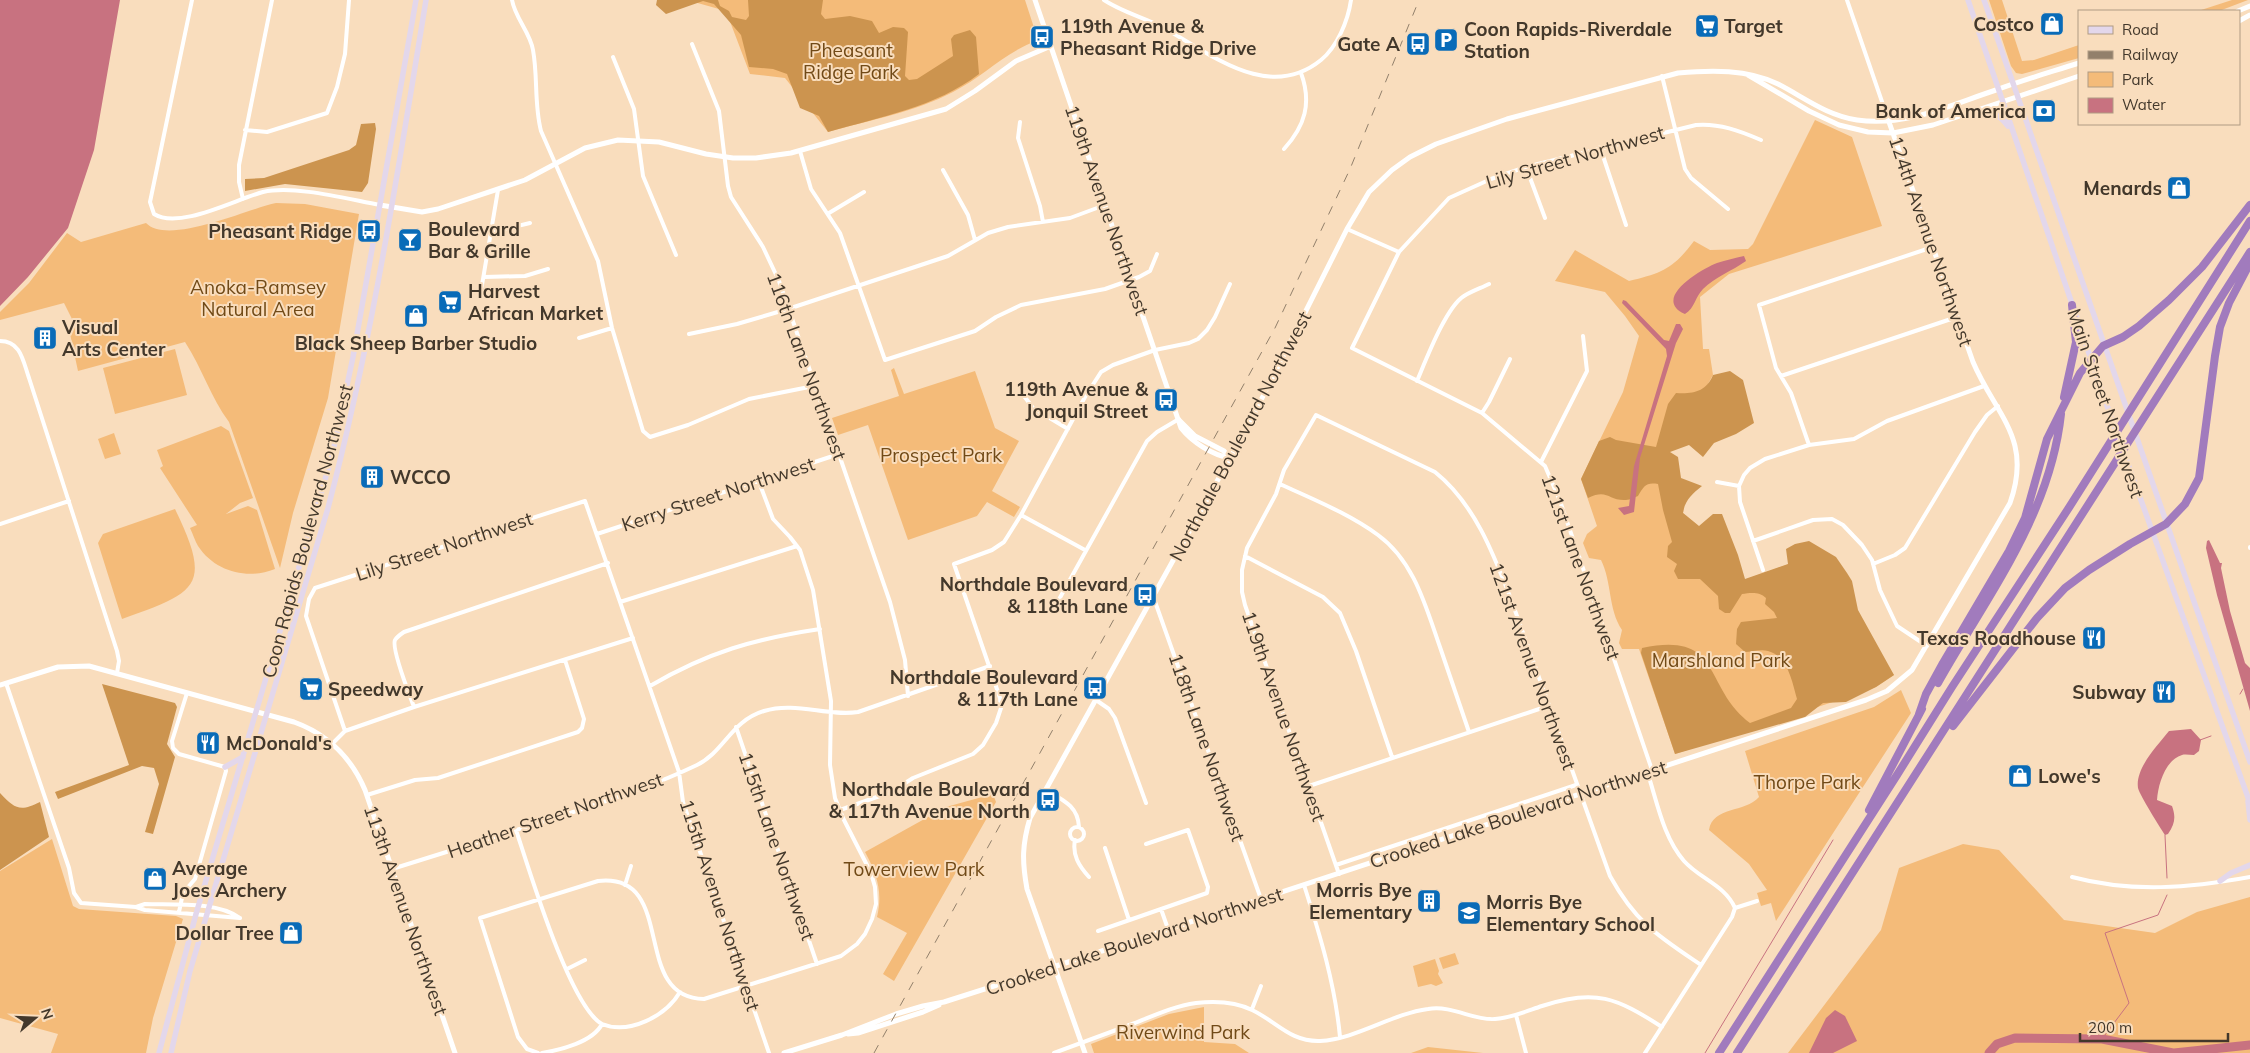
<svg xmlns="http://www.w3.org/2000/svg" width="2250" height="1053" font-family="Mulish,sans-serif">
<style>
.green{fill:#f4bb79}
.forest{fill:#cc944f}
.water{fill:#c87280}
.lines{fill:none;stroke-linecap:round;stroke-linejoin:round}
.stream{stroke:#c87280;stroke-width:1}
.river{stroke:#c87280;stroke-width:9}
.minor{stroke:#fff;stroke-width:4}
.tertiary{stroke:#fff;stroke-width:5}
.secondary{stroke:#e3d7eb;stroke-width:5.5}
.motorway{stroke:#a17bbd;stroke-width:8}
.rail{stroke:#92806b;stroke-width:1;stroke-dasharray:9 9;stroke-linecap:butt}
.labels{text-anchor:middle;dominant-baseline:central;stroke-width:4;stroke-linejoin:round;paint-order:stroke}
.poi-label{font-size:19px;font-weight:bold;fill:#43382b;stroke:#f9ddbd;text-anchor:end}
.park-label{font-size:19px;fill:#714a17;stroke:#f9ddbd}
.street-label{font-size:19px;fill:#43382b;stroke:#f9ddbd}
</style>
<rect width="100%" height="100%" fill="#f9ddbd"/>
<path class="green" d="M687 0H1025L1038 40C1004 53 984 76 953 92 915 112 870 120 828 132L785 78 750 74 726 11Z
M1989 0H2002L2022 61 2034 60 2079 45V58L2022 74 2016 73 2011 66Z
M2232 0H2248L2219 11H2198Z
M1815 120 1852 137 1882 226 1729 274 1700 297 1703 349H1709L1713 375 1669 453 1684 505 1683 513 1715 540 1724 587 1806 558 1894 675 1876 687 1851 696 1675 754 1639 649H1622L1619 643 1622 630C1608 609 1612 582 1601 560L1589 558 1583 543 1587 534 1597 526 1581 479 1623 392 1639 336 1625 316 1605 292 1555 281 1575 250 1629 281C1662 273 1673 269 1694 241L1710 250 1748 249 1753 244Z
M276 203 305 204 359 214 328 398 293 513 280 568 229 422C211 398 202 368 185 342L78 371 69 329 75 325 64 303 0 320V312L29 283 67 233 81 242 146 223C168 246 247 209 276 203Z
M175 349 187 395 115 414 103 368Z
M894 368 904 394 975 371 995 428 1019 441 992 491 1020 507 1014 517 987 502 977 516 908 540 868 425 838 435 832 418 899 396 891 370Z
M221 426 229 431 253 498 240 503 226 514 248 506 257 510 275 569C248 580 215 572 198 546 195 541 193 534 190 528L197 525 160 468 163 466 157 450Z
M114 433 121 454 105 459 98 439Z
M175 509C213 587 197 592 122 619L98 543 103 534Z
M1901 690 1911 713 1776 921 1771 903 1761 906 1757 893 1767 890 1749 864 1709 830C1713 806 1745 813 1759 797L1745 751 1874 707Z
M993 794 996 802 894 981 883 974 907 933 877 917C883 892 877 874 865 852L946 807Z
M52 839 73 906 79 909 176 916 183 919 153 1018 146 1053H51L58 1034 0 1018V871Z
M1963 844 1999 850 2064 920 2155 933 2197 912 2250 897V1053H1788L1881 930 1899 868Z
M1455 953 1459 964 1443 969 1439 958Z
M1435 959 1439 971 1438 974 1443 983 1436 986 1431 984 1418 987 1413 966Z
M1204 1007V1042L1235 1044 1249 1053H1094L1091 1044 1169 1014Z
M1428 1047 1483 1053H1411Z"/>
<path class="forest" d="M657 0H718L720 6 729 11 732 17 746 20 749 16 748 0H823L821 14 825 19 850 16 872 21 879 33 893 27 904 28 908 32 905 76 909 80 917 79 953 56 951 39 954 35 970 30 976 37 979 74C936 107 880 117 828 132L819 116 800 108 787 74 773 69 749 67 741 35 714 4 703 1 666 14 656 5Z
M375 123 376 129 368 183 362 192 285 184 245 191V179L264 178 349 150 356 145 361 124Z
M1730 371 1743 380 1754 423 1736 434 1714 443 1703 457 1689 445 1670 452 1678 457 1681 478 1702 486C1692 494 1685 500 1683 513L1699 526 1713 514H1722L1738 555 1745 579 1788 564 1786 549 1795 544 1809 541 1836 557 1847 573 1852 581 1858 610 1894 675 1876 687 1846 702 1823 703 1805 717 1675 754 1641 653 1642 648C1724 631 1702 687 1750 723L1791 708 1797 699C1792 682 1788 656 1768 651 1761 649 1751 652 1745 652L1736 644 1737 629 1741 622 1777 618 1774 612 1765 604 1766 598C1759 591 1750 593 1742 594L1730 613H1725L1719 609 1718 596 1700 579H1678L1674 571 1677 564 1667 557 1668 546 1672 542 1663 510 1658 484C1646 482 1644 486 1638 496 1635 497 1630 500 1626 500 1608 501 1608 488 1588 498L1581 479 1599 441 1610 437 1616 440 1656 447 1668 404 1676 393C1693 394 1706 392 1713 375Z
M102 684 175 703 177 707 167 744 175 757 153 834 145 832 159 784 154 768 142 766 58 799 55 792 129 765Z
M0 793C15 809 20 812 40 802L49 837 0 870Z"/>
<path class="water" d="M0 0H120L94 150 68 228 28 277 0 306Z
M1744 256 1746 261C1732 271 1715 277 1703 289 1695 297 1695 308 1685 314 1651 299 1701 269 1717 263 1726 260 1735 258 1744 256Z
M1623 300 1626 301 1664 340 1669 341 1676 324H1680L1683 329 1676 343 1640 458 1634 512 1624 515 1618 508 1629 506 1634 466 1667 356 1666 349 1622 303Z
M2209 540 2220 563H2222L2221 568 2230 611 2245 663 2250 668V711L2217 595 2206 548 2207 541Z
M2191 729 2201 740 2199 751 2194 755C2190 755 2185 754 2182 755 2165 760 2158 785 2157 800L2172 806C2176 817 2175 824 2168 834L2165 835C2160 827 2140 796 2138 788 2135 768 2158 745 2169 731Z
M1835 1010 1845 1016 1857 1041 1833 1053H1809L1826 1018Z"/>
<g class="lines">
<path class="stream" d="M2240 694 2243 689
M2200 740 2211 736
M2165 835 2167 878
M2102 1039 2129 1003 2105 933 2158 915 2167 895
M1705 1053 1833 840"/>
<path class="river" d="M1989 1053 1997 1044 2015 1038 2102 1039 2173 1053
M2174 1053 2250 1045"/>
<path class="minor" d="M192 0 150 202 154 214C179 230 236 199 263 192 295 185 347 199 380 205
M512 0C515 18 530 32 533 50 538 77 534 104 541 131L598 261 612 328 643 431 650 437 688 425 749 399 814 386
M1104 0C1122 12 1143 17 1162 27 1210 53 1268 103 1321 60 1337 47 1348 21 1351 0
M1847 0 1889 122
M692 44 719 111 728 186 731 197 763 247 779 281 890 602 905 660 908 696
M613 57 634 109 643 176 676 255
M1662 76 1685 169 1691 178 1728 209
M1020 122 1018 138 1040 206 1043 222
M245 130 267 132 327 113 337 87 345 54 349 0
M1600 147 1626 225
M1284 149C1305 126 1312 103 1301 73
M800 151 811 189 840 233 885 360 975 331 996 317 1021 305 1105 289 1139 277 1150 271 1157 254
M1526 167 1545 218
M943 170 968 215 975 240
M243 199 239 182V165L272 0
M829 213 864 192
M1347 229 1399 252
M492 232 530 223
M484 277 525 276 548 269
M481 291 498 190
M689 334 737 324 788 309 948 256 988 233 1008 227 1070 218 1105 205
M579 338 612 328
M0 341C21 341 23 361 29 378L117 651 119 661 117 673
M1781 376 1957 317
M1417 381C1426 360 1446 307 1464 296 1472 291 1481 288 1489 284
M1024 396 1033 408 1068 429
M1482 413 1489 402 1510 359
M1809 445 1791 393 1776 368 1759 305 1933 247
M1541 462 1587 371 1583 336
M1717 482 1739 486
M1280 484C1312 499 1348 513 1378 535 1415 562 1426 608 1441 650 1450 677 1460 705 1469 732
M1021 515 1085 550
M0 524 69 501
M597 534 839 454
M1753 541 1813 520 1832 519 1843 525 1862 545 1872 560 1880 590 1897 626 1927 646
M2250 548V547
M1245 556 1323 597 1340 613 1356 651 1392 757
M1873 564 1895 555 1905 548 1975 432 1987 415 1998 406
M1763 570 1740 502 1739 486 1744 475 1750 468 1765 459 1809 445 1854 439 1887 421 1984 386
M1153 596 1261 899
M620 602 797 546
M1052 612 1147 441 1157 432 1179 419
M6 683 69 868 74 893 81 903 136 907 145 910 240 918
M650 686C708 652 754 639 820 629
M1096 700 1109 709 1115 718 1146 803
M414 707C410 696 391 649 395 640 397 637 401 634 404 632L608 563
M736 727 817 964
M345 731 306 616 309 599 315 588 585 501 679 772 683 802 769 1053
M332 744 345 731 414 707 633 638
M1652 770 1560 501 1545 466 1482 413 1352 348 1399 252 1449 198 1491 179 1526 167 1696 125C1719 123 1740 131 1761 140
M1647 771C1657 801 1663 837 1684 861 1700 879 1725 885 1735 908
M1309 786 1548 706
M1046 790C1063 800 1078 806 1079 827
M367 795 415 780 438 778 578 732 582 728 584 719 565 660
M840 810 891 792 913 778 973 754 983 745 996 723 1001 708 1000 698 954 564 992 550 1004 542 1021 515 1085 397 1101 372 1113 365 1155 350 1189 343 1198 339 1207 330 1215 317 1230 284
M1070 834a7 7 0 1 1 14 0a7 7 0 1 1-14 0Z
M516 830C529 869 570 1007 602 1024
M1075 840C1072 855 1079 866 1089 877
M1105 848 1129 920
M1336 865 1576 785
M392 869C446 852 501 835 555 818 603 802 651 787 697 765 724 752 731 721 764 711 796 701 827 717 858 712L990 666
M1339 874 1245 605 1242 592V570L1247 548 1276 494 1284 470 1316 415 1435 472C1475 504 1494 555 1512 602L1610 876C1636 923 1658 936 1701 965
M2072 877C2132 893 2190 888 2250 877
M625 885 631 866
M1304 885C1320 935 1335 984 1340 1037
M136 907 145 904C173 905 217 901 240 918
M1735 908 1757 901
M1161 909 1168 929
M179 912 183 893 195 879 226 771 225 767 179 754 173 748 172 741 187 693
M1098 931 1207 893 1208 887 1188 830 1146 844
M567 969 585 960
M1252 1009 1261 986
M1516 1015 1526 1053
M538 1053 527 1049 518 1037 480 918 598 881C679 872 629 998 704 999L841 956 857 944 865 934 872 919 876 904 875 887 871 873 843 818 835 798 830 765 831 701 813 590 800 550 790 537 773 519 759 482
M542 1053C560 1050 593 1042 602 1024 629 1035 666 1016 680 992
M1054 1053C1081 1043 1108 1033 1135 1023 1155 1015 1175 1006 1196 1003 1214 1001 1236 1002 1252 1010 1276 1021 1290 1042 1320 1041 1357 1039 1391 1014 1428 1009 1453 1005 1474 1021 1495 1019 1511 1018 1527 1011 1542 1006 1595 988 1617 998 1662 1027
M1645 1053 1732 917 1735 908"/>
<path class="tertiary" d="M1035 0 1181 428C1192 442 1212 455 1230 458
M2238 11 2250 6
M2239 21 2250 15
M1748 75 1809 111 1839 125 1868 132 1893 133 1933 125 2079 76
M380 205 422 212 438 209 525 180 585 148 618 140 659 142 706 154 733 158H756L791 153 946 109 975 91 1016 61 1051 46
M1179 420 1195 436 1224 451 1229 458
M0 685 58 667 89 666 294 722C327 734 351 757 365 790L455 1053
M848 1034 858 1033 923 1012 939 1005
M784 1053 842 1035 896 1014 923 1006 944 1002 1044 970 1866 700 1887 691 1912 670 2010 503C2033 438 1996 416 1973 362L1889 122
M1085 1053 1027 889C1022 861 1022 845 1030 818L1250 422 1347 229 1369 192 1392 170 1410 157 1436 144 1507 119 1678 73C1711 70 1747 69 1778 84 1805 98 1826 115 1857 120 1906 127 1950 105 1996 90 2023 80 2051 72 2079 63"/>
<path class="secondary" d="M1968 0 2105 400 2250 803
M1984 0 2250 762
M1971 112C1988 111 1997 111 2008 126
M225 767 243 757
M2248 801 2250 820
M2220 881 2231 873 2250 865
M159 1053 196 914 332 456 353 357 416 0
M171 1053 190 971 328 508C372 342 398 170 426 0"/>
<path class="motorway" d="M2064 397 2076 342 2072 305
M1938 683C1987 596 2050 516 2061 414
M1919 714 1926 694 1943 663 2009 551 2025 518 2047 439 2080 373 2103 346 2123 337 2139 326 2169 300 2202 267 2250 205
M1953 726 2037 618 2065 588 2089 570 2130 544 2166 524 2185 504 2199 478 2215 356 2220 327 2229 303 2250 263
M1869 810 1922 709
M1719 1053 1897 775 1952 687 2070 506 2250 221
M1737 1053 2250 252"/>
<path class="rail" d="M874 1053 1275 328 1350 169 1419 0"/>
</g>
<defs>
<symbol id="shop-square" viewBox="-11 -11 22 22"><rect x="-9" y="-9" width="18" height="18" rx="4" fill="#096bb8" stroke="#f9ddbd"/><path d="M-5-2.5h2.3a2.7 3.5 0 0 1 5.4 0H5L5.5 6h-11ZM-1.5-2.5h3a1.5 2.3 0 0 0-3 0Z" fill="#fff"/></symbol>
<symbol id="supermarket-square" viewBox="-11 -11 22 22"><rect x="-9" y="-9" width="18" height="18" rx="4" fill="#096bb8" stroke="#f9ddbd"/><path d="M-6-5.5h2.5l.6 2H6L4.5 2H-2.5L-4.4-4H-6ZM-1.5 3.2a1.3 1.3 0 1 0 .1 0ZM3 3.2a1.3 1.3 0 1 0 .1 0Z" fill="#fff"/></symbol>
<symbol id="bus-square" viewBox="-11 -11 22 22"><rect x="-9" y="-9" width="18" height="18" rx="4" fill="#096bb8" stroke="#f9ddbd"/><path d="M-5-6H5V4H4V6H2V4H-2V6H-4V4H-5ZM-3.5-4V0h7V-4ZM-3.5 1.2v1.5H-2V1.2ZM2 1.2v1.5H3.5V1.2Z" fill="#fff"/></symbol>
<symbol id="parking-square" viewBox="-11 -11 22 22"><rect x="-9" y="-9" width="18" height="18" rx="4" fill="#096bb8" stroke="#f9ddbd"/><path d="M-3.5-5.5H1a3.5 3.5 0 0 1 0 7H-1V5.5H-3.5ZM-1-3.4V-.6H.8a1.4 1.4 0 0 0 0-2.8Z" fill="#fff"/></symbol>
<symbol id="bank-square" viewBox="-11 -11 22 22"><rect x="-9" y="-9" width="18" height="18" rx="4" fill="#096bb8" stroke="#f9ddbd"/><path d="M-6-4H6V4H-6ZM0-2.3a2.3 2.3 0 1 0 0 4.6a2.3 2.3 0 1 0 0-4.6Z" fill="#fff"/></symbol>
<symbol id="bar-square" viewBox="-11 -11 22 22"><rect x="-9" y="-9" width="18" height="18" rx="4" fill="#096bb8" stroke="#f9ddbd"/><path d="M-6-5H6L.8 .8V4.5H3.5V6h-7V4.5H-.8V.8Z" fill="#fff"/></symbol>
<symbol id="building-square" viewBox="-11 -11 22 22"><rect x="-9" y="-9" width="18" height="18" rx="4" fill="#096bb8" stroke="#f9ddbd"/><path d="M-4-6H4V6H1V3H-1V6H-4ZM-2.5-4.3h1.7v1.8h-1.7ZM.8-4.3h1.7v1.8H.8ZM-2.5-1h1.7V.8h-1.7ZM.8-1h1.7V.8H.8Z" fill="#fff"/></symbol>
<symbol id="restaurant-square" viewBox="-11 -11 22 22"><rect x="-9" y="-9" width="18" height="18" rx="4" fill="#096bb8" stroke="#f9ddbd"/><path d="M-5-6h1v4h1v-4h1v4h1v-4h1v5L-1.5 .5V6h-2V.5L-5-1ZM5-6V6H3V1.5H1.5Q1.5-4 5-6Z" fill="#fff"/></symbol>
<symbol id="school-square" viewBox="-11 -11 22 22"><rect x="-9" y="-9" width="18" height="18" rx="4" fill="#096bb8" stroke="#f9ddbd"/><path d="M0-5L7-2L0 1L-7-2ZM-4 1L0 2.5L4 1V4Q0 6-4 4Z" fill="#fff"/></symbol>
</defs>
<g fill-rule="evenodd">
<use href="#shop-square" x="2038" y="10" width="28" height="28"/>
<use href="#supermarket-square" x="1693" y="12" width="28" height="28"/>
<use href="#bus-square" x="1028" y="23" width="28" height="28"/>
<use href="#parking-square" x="1432" y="26" width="28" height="28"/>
<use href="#bus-square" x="1404" y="30" width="28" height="28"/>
<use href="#bank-square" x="2030" y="97" width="28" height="28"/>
<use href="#shop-square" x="2165" y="174" width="28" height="28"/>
<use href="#bus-square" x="355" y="217" width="28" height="28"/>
<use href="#bar-square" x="396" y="226" width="28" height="28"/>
<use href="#supermarket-square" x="436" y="288" width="28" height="28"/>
<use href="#shop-square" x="402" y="302" width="28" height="28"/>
<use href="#building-square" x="31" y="324" width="28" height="28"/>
<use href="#bus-square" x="1152" y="386" width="28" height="28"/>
<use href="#building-square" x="358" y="463" width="28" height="28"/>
<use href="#bus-square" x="1131" y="581" width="28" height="28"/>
<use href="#restaurant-square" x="2080" y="624" width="28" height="28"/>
<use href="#bus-square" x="1081" y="674" width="28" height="28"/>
<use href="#supermarket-square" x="297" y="675" width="28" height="28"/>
<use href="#restaurant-square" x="2150" y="678" width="28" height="28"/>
<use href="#restaurant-square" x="194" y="729" width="28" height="28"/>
<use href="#shop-square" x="2006" y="762" width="28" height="28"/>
<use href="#bus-square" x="1034" y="786" width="28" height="28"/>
<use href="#shop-square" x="141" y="865" width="28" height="28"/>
<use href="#building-square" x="1415" y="887" width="28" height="28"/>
<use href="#school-square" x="1455" y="899" width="28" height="28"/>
<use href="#shop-square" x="277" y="919" width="28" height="28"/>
</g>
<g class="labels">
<g class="poi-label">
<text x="2034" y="24">Costco</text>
<text x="1060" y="26" text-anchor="start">119th Avenue &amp;<tspan x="1060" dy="22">Pheasant Ridge Drive</tspan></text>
<text x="1724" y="26" text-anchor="start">Target</text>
<text x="1464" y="29" text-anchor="start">Coon Rapids-Riverdale<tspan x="1464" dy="22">Station</tspan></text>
<text x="1400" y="44">Gate A</text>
<text x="2026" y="111">Bank of America</text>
<text x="2162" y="188">Menards</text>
<text x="428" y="229" text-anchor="start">Boulevard<tspan x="428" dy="22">Bar &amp; Grille</tspan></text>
<text x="352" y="231">Pheasant Ridge</text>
<text x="468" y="291" text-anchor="start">Harvest<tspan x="468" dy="22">African Market</tspan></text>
<text x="62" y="327" text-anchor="start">Visual<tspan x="62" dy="22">Arts Center</tspan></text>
<text x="416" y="343" text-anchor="middle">Black Sheep Barber Studio</text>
<text x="1148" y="389">119th Avenue &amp;<tspan x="1148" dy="22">Jonquil Street</tspan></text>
<text x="390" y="477" text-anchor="start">WCCO</text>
<text x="1128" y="584">Northdale Boulevard<tspan x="1128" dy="22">&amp; 118th Lane</tspan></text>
<text x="2076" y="638">Texas Roadhouse</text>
<text x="1078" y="677">Northdale Boulevard<tspan x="1078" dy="22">&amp; 117th Lane</tspan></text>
<text x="328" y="689" text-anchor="start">Speedway</text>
<text x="2146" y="692">Subway</text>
<text x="226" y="743" text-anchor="start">McDonald's</text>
<text x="2038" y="776" text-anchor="start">Lowe's</text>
<text x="1030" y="789">Northdale Boulevard<tspan x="1030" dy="22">&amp; 117th Avenue North</tspan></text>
<text x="172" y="868" text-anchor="start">Average<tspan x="172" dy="22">Joes Archery</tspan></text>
<text x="1412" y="890">Morris Bye<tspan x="1412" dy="22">Elementary</tspan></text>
<text x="1486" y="902" text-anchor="start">Morris Bye<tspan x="1486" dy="22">Elementary School</tspan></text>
<text x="274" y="933">Dollar Tree</text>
</g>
<g class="park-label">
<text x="851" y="50">Pheasant<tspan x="851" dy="22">Ridge Park</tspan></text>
<text x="258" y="287">Anoka-Ramsey<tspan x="258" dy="22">Natural Area</tspan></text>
<text x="941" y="455">Prospect Park</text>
<text x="1721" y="660">Marshland Park</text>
<text x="1807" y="782">Thorpe Park</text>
<text x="914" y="869">Towerview Park</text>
<text x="1183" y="1032">Riverwind Park</text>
</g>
<g class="street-label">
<text transform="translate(1575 157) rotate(-16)">Lily Street Northwest</text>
<text transform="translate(1107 210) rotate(71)">119th Avenue Northwest</text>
<text transform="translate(1931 241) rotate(71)">124th Avenue Northwest</text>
<text transform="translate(807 366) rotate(70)">116th Lane Northwest</text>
<text transform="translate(2106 403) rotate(71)">Main Street Northwest</text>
<text transform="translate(1240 436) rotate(-62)">Northdale Boulevard Northwest</text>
<text transform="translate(718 494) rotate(-18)">Kerry Street Northwest</text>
<text transform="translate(307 531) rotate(-75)">Coon Rapids Boulevard Northwest</text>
<text transform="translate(444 546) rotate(-18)">Lily Street Northwest</text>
<text transform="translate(1581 567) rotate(70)">121st Lane Northwest</text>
<text transform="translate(1533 666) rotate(70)">121st Avenue Northwest</text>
<text transform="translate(1284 716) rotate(71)">119th Avenue Northwest</text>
<text transform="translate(1207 747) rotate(71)">118th Lane Northwest</text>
<text transform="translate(1518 814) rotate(-18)">Crooked Lake Boulevard Northwest</text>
<text transform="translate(555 815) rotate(-19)">Heather Street Northwest</text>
<text transform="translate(777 846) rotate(71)">115th Lane Northwest</text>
<text transform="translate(720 905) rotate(72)">115th Avenue Northwest</text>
<text transform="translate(406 910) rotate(71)">113th Avenue Northwest</text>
<text transform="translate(1134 941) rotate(-18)">Crooked Lake Boulevard Northwest</text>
</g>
</g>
<rect x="2078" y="10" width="162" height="115" fill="#f9ddbd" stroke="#b09b83"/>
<rect x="2088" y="26" width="25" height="8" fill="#e3d7eb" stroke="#b09b83"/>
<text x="2122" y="35" font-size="15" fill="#43382b">Road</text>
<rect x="2088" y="51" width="25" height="8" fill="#92806b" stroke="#b09b83"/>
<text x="2122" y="60" font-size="15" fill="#43382b">Railway</text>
<rect x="2088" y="72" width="25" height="15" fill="#f4bb79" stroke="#b09b83"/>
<text x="2122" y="85" font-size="15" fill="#43382b">Park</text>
<rect x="2088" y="98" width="25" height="15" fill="#c87280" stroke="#b09b83"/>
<text x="2122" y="110" font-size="15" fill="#43382b">Water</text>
<g transform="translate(35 1018) rotate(71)" stroke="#f9ddbd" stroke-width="4" paint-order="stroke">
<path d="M0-4L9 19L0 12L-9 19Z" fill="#43382b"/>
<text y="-8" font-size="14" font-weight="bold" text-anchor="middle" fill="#43382b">N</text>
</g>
<path d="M2080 1033v8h148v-8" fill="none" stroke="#43382b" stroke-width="2.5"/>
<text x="2088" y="1033" font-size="15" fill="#43382b" stroke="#f9ddbd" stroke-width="4" paint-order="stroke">200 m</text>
</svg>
